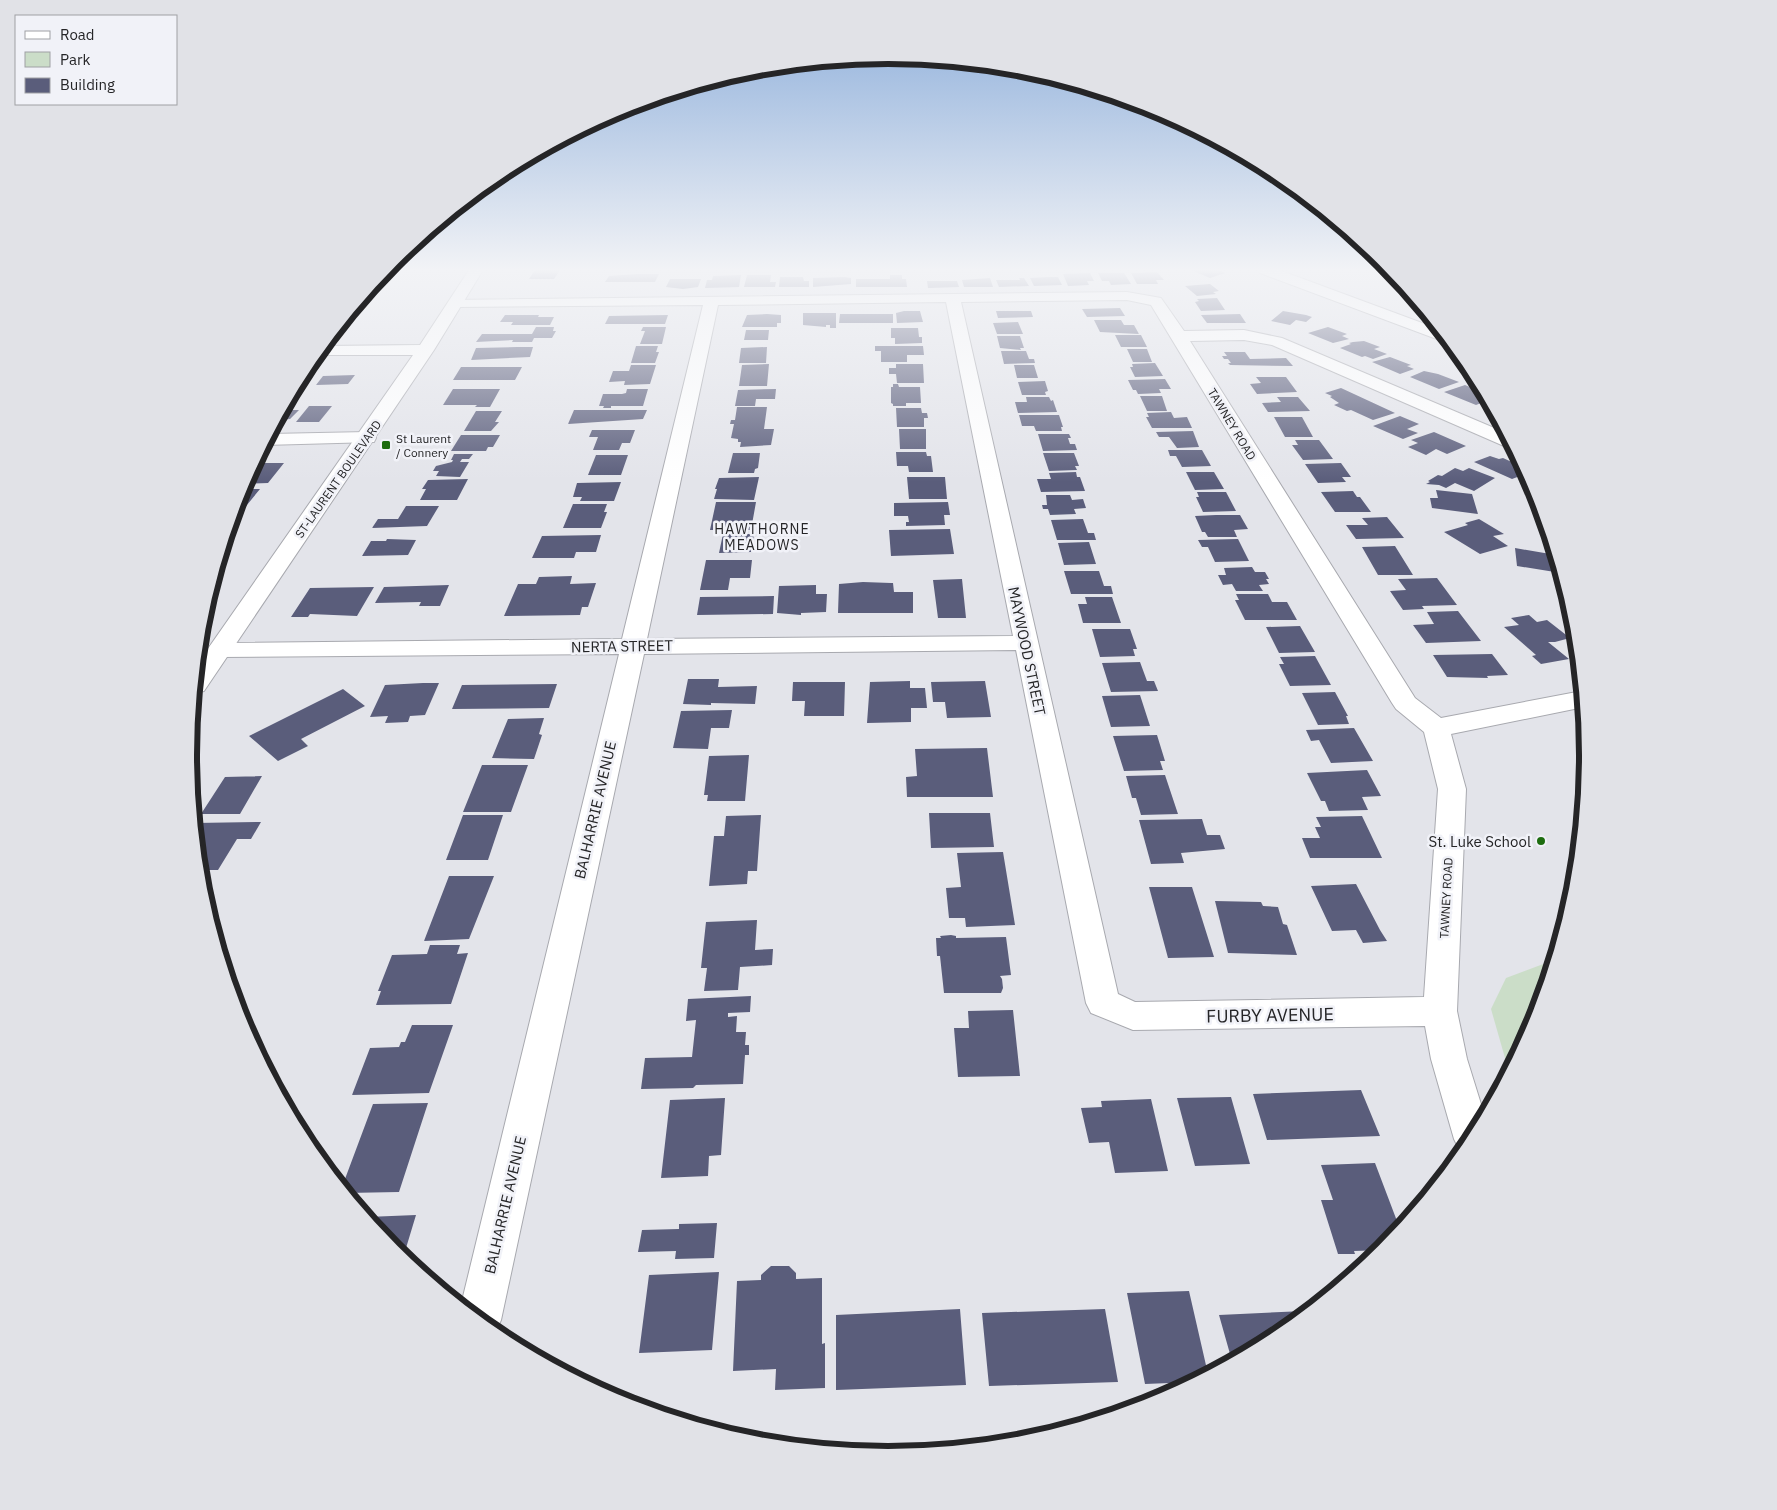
<svg xmlns="http://www.w3.org/2000/svg" width="1777" height="1510" font-family="'IBM Plex Sans',sans-serif">
<style>
.green{fill:#cbddc8}
.building{fill:#5a5d7b}
.lines{fill:none;stroke-linecap:round;stroke-linejoin:round}
.street-casing{stroke:#a8a9af;stroke-width:2}
.secondary-casing{stroke:#a8a9af;stroke-width:2}
.street{fill:#fff;fill-rule:evenodd}
.secondary{fill:#fff;fill-rule:evenodd}
.poi-dot{fill:#1d6c0f;stroke:#f1f2f8;stroke-width:2}
.labels{text-anchor:middle;dominant-baseline:central;stroke-width:5;stroke-linejoin:round;paint-order:stroke}
.far-street-label{font-size:12px;fill:#252527;stroke:#f1f2f8}
.far-poi-label{font-size:12px;fill:#252527;stroke:#f1f2f8;text-anchor:start}
.far-neighbourhood-label{font-size:14px;letter-spacing:1px;fill:#252527;stroke:#f1f2f8}
.street-label{font-size:15px;fill:#252527;stroke:#f1f2f8}
.poi-label{font-size:15px;fill:#252527;stroke:#f1f2f8;text-anchor:end}
.near-street-label{font-size:18px;fill:#252527;stroke:#f1f2f8}
.rim{fill:none;stroke:#252527;stroke-width:6}
</style>
<rect width="100%" height="100%" fill="#e3e4ea"/>
<path class="green" d="M1554 960 1535 1023 1509 1072 1491 1009 1506 978Z"/>
<path class="building" d="M535 270H560L554 279H529Z
M1191 270H1217L1225 273 1210 278Z
M1157 272 1164 280H1156L1158 284H1137L1131 273Z
M1090 273 1094 281H1087L1089 285 1068 286 1063 274Z
M1098 273H1124L1131 284 1111 285 1109 281H1102Z
M637 274H659L655 282H605L609 276Z
M741 275 739 287 705 288 707 280H712L713 276Z
M747 275H771L770 282H776L775 287H744Z
M890 275H902V279H906L907 287H856V279H890Z
M780 277H803L804 281H809V287H779Z
M844 277 851 278V284L813 287V278Z
M1048 277H1058L1062 285 1034 286 1030 278Z
M990 278 993 287H964L962 280Z
M1019 278H1024L1029 286 999 287 996 280H1020Z
M670 279H701L698 287 683 289 666 287Z
M927 281H957L959 287 928 288Z
M1210 284 1219 291 1213 292 1216 294 1197 296 1185 286Z
M1217 298 1225 310 1201 311 1195 302 1199 301 1197 299Z
M1120 308 1125 316 1087 317 1082 309Z
M904 311H920L923 322 897 323 896 313Z
M996 311H1031L1033 317 998 318Z
M1283 311 1306 315 1312 317 1306 322 1296 320 1290 325 1271 321Z
M803 313H836V328H830V325H826V327L803 325Z
M767 314 781 315V323H777V327H742L747 315Z
M840 314H893V323H839Z
M1240 314 1246 323H1207L1201 315Z
M505 315H539L538 317H554L550 325H511L513 322H500Z
M668 315 665 324H605L609 316Z
M1094 320H1121L1124 325H1134L1139 334 1100 332Z
M1018 322 1023 334H997L993 323Z
M536 327H554L553 331H556L552 338H534L532 342H512L513 340 476 342 482 334H532Z
M643 327H666L662 344H640L645 331H641Z
M1328 327 1347 334 1342 336 1349 339 1333 343 1308 333Z
M891 328H918L919 337H922V343L895 344V338H891Z
M746 330H769L768 340H744Z
M1115 335H1141L1147 347H1121Z
M997 336H1020L1024 348H1020L1021 350 1000 348Z
M1364 341 1380 347 1374 349 1387 354 1373 359 1365 356 1362 357 1340 348 1351 344 1349 343 1353 342Z
M636 346H658L656 352H659L655 363H631Z
M875 346H923L924 355H907V362H881V351H875Z
M517 347H533L530 357 471 360 476 348Z
M767 347 766 363H739L741 348Z
M1127 349H1147L1152 362H1133Z
M1001 351H1026L1029 359H1034L1035 363 1004 364Z
M1224 352H1245L1250 359 1286 358 1293 366 1230 365 1228 363H1231L1228 359H1224L1222 356H1227Z
M1390 357 1411 365 1407 366 1414 369 1400 374 1372 362Z
M1155 363 1163 376 1135 377 1130 367H1133L1132 364Z
M769 364 767 386H739L742 365Z
M896 364H923L924 383H897L896 374H889V368H896Z
M631 365H656L650 384 624 385 625 381 609 382 613 371H629Z
M1014 365H1034L1038 378H1017Z
M461 367H522L515 380H453Z
M1424 371 1438 374 1459 382 1439 389 1410 377Z
M355 375 348 384 316 385 323 376Z
M301 376H311L300 390H294Z
M1256 377H1286L1297 392 1257 394 1250 384 1261 383Z
M1165 379 1171 389H1159L1161 393 1138 394 1136 390H1133L1128 380Z
M1045 381 1048 391 1045 392 1046 395H1022L1018 382Z
M893 384H898L899 387H920L921 403H906V406H893V404L891 403V387H893Z
M1465 385 1485 393 1486 395 1482 396 1489 400 1476 405 1444 392Z
M1341 388 1395 413 1373 420 1351 410 1347 411 1334 405 1339 403 1330 397 1332 396 1325 393Z
M453 389H500L490 407H475L477 405H443Z
M627 389H648L643 406H611V408H603L604 406H599L603 394H622L626 393Z
M776 389 775 399H756L755 406H735L738 390Z
M1140 396H1162L1167 411H1147Z
M1026 397H1049L1051 401 1053 400 1057 412 1018 413 1015 402H1027Z
M1277 397H1298L1310 411 1268 412 1262 403 1281 402Z
M309 406H332L319 422H296Z
M737 407H767L764 429H774L771 445 740 447 741 442H738V439L731 438 734 424H730L731 420H735Z
M896 408H921L922 413H927L928 418H924V427H897Z
M283 410H299L290 419 278 420Z
M574 410H647L643 419 568 424Z
M476 411H502L495 422H499L491 431H464Z
M1171 412 1174 418 1187 417 1192 428H1152L1146 417H1149L1147 413Z
M1019 415H1059L1063 427H1061L1062 431H1036L1034 426H1022Z
M1400 416 1419 424 1407 429 1418 433 1403 439 1373 426Z
M1274 417H1302L1313 437H1285Z
M899 429H926V449H900Z
M592 430H635L630 443H622L619 450H593L598 437H589Z
M1193 431 1199 447 1177 448 1169 437H1159L1156 432Z
M1434 432 1466 446 1447 454 1436 449 1426 455 1408 447 1418 443 1411 440Z
M1038 434H1069L1071 438H1068L1070 444H1075L1077 450 1043 451Z
M461 435H500L493 447H488L486 451H451Z
M1295 440H1319L1333 459 1303 460 1292 445H1298Z
M1168 450H1202L1211 466 1182 467 1176 456H1170Z
M896 452H926L927 456H931L933 472H909L908 466H897Z
M733 453H760L758 468 755 469 754 473H728Z
M1043 453H1074L1079 466H1075L1077 470 1049 471Z
M454 454H473L469 459H462L460 462H469L460 477 436 476 439 471H433L436 466 452 462 453 460H451Z
M596 455H628L621 475H588Z
M1490 456 1499 459 1503 458 1525 468 1528 473 1512 479 1474 462Z
M256 461H265L263 463H284L268 483 243 484Z
M1341 463 1351 477H1342L1346 482 1318 483 1305 464Z
M1455 468 1463 471 1469 468 1495 478 1474 491 1455 483 1446 488 1439 485 1426 484 1430 482 1428 481 1438 475 1442 476Z
M1076 472 1077 477H1080L1085 491 1041 492 1037 479H1051L1049 473Z
M1186 472H1214L1224 489 1195 490Z
M759 477 754 500 714 499 717 489H715L719 478Z
M907 477H945L947 499H909Z
M468 479 457 500H420L426 489H422L428 480Z
M621 482 614 501H580L582 497H573L577 483Z
M241 489H260L242 511H235Z
M1436 490 1472 494 1478 514 1432 508 1430 498H1438Z
M1353 491 1357 497H1360L1371 512H1335L1321 492Z
M1197 492H1226L1236 511 1203 512 1196 497H1199Z
M1046 495H1070L1072 500 1083 499 1086 508 1074 509 1076 514 1050 515 1048 509H1043L1042 505H1047Z
M716 502H756L751 530H710Z
M948 502 950 515H944L945 525 906 526V522H909L908 516H894V503Z
M573 504H607L604 512H607L601 528H563Z
M406 506H439L427 526 372 528 378 519H398Z
M1216 515H1240L1248 529 1234 530 1237 537H1208L1205 532H1202L1195 516Z
M1387 517 1404 538 1356 539 1346 525H1368L1362 518Z
M1083 519 1088 533H1094L1096 540H1057L1051 520Z
M1479 519 1504 534 1493 536 1508 546 1480 554 1444 532 1468 525 1465 523Z
M950 529 954 554 891 556 889 530Z
M723 534H754L751 552 719 553Z
M601 535 596 552H576L574 558H532L542 536Z
M387 539 416 540 408 555 362 556 371 541H386Z
M1238 539 1249 561 1215 562 1208 547H1202L1198 540Z
M1089 542 1096 564 1064 565 1058 543Z
M1395 546 1413 575H1378L1362 547Z
M1515 548 1556 555 1561 573 1517 566Z
M706 560H752L750 578H730L728 590H700Z
M1252 567 1255 572H1265L1269 579H1266L1269 584 1259 585 1263 591H1236L1232 584 1223 585 1218 575H1226L1224 568Z
M1064 571H1099L1104 586H1111L1113 594H1071Z
M572 576 570 584 596 583 588 607H582L580 615 504 616 518 584H536L539 577Z
M1437 578 1457 605 1422 606 1424 609 1403 610 1390 591 1406 590 1398 579Z
M962 579 966 618H938L933 580Z
M863 582 891 583H893L894 592H913V613H838L839 584Z
M449 585 440 606H419L421 602 375 603 384 587Z
M816 585V594H827L826 612 801 613V615L777 613 779 586Z
M374 587 357 616 310 614 308 617H291L310 588Z
M1236 594H1268L1272 602H1287L1297 620H1245L1235 600H1239Z
M774 596 773 614 697 615 700 597Z
M1085 597H1112L1121 623H1083L1078 604H1087Z
M1458 611 1481 641 1426 643 1413 625 1434 624 1427 612Z
M1529 615 1537 622 1547 620 1570 638 1555 642H1548L1569 659 1541 664 1532 656 1536 655 1504 627 1519 625 1511 618Z
M1300 626 1315 652 1279 653 1266 627Z
M1092 629H1130L1137 649H1133L1135 656 1100 657Z
M1492 654 1508 675 1487 676 1488 678 1447 677 1433 655Z
M1315 656 1331 685 1290 686 1279 664H1284L1280 657Z
M1140 662 1147 681H1154L1158 691 1111 692 1102 663Z
M688 679H719L718 687 757 686 755 704 711 703V705L683 704Z
M910 681V688H925L927 708H911V722L867 723 870 682Z
M985 681 991 717 947 718 945 702H933L931 682Z
M793 682H845L844 716H804L805 701H792Z
M423 683H439L425 715 410 716 408 722 385 723 388 716 370 717 385 685Z
M557 684 549 708 452 709 462 685Z
M343 689 365 706 301 739 308 746 278 761 249 736Z
M1335 692 1348 716H1346L1349 724 1318 725 1302 693Z
M1140 695 1150 726 1111 727 1102 696Z
M732 710 729 728H711L708 749 673 748 681 711Z
M544 718 539 734 542 735 534 759 492 758 508 719Z
M1354 728 1373 761 1331 763 1319 740 1311 741 1306 730Z
M1157 735 1165 761H1160L1163 770 1124 771 1113 736Z
M987 748 993 797H907L906 777 917 776 915 749Z
M749 755 745 801H707L708 795H704L709 756Z
M482 765H528L511 812H463Z
M1367 770 1381 796 1362 797 1368 810 1329 811 1325 801H1321L1307 773Z
M1165 775 1178 814 1141 815 1136 798H1132L1126 776Z
M262 776 240 814H201L225 777Z
M929 813H990L994 847 931 848Z
M463 815H503L488 860H446Z
M761 815 757 871H748L747 884 709 886 714 836H724L726 816Z
M1362 816 1382 858H1310L1302 838H1320L1315 827H1321L1316 817Z
M1202 819 1207 835H1220L1225 849 1181 853 1184 863 1151 864 1139 820Z
M261 822 251 839H237L218 870H200L195 823Z
M1003 852 1015 925 966 927 965 918H949L946 888 961 887 957 853Z
M449 876H494L469 939 424 941Z
M201 884H212L204 898 202 891Z
M1356 884 1380 930 1387 941 1363 943 1356 930 1332 931 1311 886Z
M1149 887H1192L1214 957 1168 958Z
M1215 901 1261 902 1263 906 1278 907 1283 924 1287 925 1297 955 1228 953Z
M757 920 755 950 773 949 772 965 740 967 738 990 704 991 707 968H701L706 922Z
M951 935 956 936V938L1006 937 1011 975 1000 976 1002 979 1003 988 1001 993H944L940 956H937L936 938H941L940 936Z
M430 945H460L457 954 468 953 451 1004 376 1005 381 991H378L392 955 427 954Z
M751 996 750 1012 728 1013V1017L737 1016 736 1032H746L745 1045H749V1055H745L743 1084 696 1085 693 1088 641 1089 645 1058 692 1057 696 1020 686 1021 688 999Z
M1013 1010 1020 1076 958 1077 954 1028H969L968 1011Z
M412 1025H453L429 1093 352 1095 370 1048 399 1047 401 1042H405Z
M1361 1090 1380 1136 1267 1140 1253 1094Z
M1231 1097 1250 1164 1195 1166 1177 1098Z
M725 1098 721 1155 709 1156 708 1176 661 1178 670 1100Z
M1151 1099 1168 1171 1115 1173 1109 1142 1089 1143 1081 1108 1102 1107 1101 1101Z
M428 1103 399 1192 346 1193 342 1187 373 1104Z
M1375 1163 1400 1229 1390 1242H1382L1384 1250 1354 1251 1355 1254H1338L1321 1200H1333L1321 1165Z
M416 1215 403 1258 393 1250 367 1217Z
M717 1223 714 1258 675 1259 676 1251 638 1252 642 1230 679 1229V1224Z
M771 1266H789L796 1273V1279L822 1278V1344L825 1343V1388L775 1390 776 1369 733 1371 737 1281 761 1280V1275Z
M719 1272 712 1350 639 1353 649 1275Z
M1189 1291 1208 1374 1194 1382 1145 1384 1127 1293Z
M960 1309 966 1385 836 1390V1315Z
M1105 1309 1118 1382 989 1386 982 1313Z
M1304 1311 1305 1314 1277 1337 1232 1361 1219 1315Z"/>
<g class="lines">
<defs>
<path id="street" d="M1127 292 1161 298 1184 331 1244 330 1282 338 1506 433 1514 447 1504 446 1272 345 1244 340 1190 341 1415 698 1441 718 1582 691 1584 707 1451 734 1466 789 1457 1011 1467 1059 1485 1117 1470 1144 1463 1153 1460 1151 1454 1139 1431 1059 1425 1026 1133 1030 1091 1013 1086 1003 1016 650 644 654 501 1320 495 1333 461 1305 619 654 220 657 211 655 208 650 211 645 220 643 622 639 703 305 456 307 451 306 449 303 451 300ZM1127 300 1151 305 1392 703 1396 709 1424 732 1438 789 1424 997 1135 1002 1118 994 961 302ZM946 302 1013 636 647 639 718 305Z
M367 432 374 434 376 438 374 442 264 445 270 434Z"/>
<path id="secondary" d="M469 270H483L434 350 204 691 195 693 198 663 413 355H316L323 346 420 345Z
M1258 270H1279L1441 330 1451 342 1442 341 1260 273Z"/>
</defs>
<use href="#street" class="street-casing"/>
<use href="#secondary" class="secondary-casing"/>
<use href="#street" class="street"/>
<use href="#secondary" class="secondary"/>
</g>
<linearGradient id="sky" x2="0" y2="1"><stop stop-color="#8badda"/><stop offset="0.56" stop-color="#f2f3f6"/><stop offset="1" stop-color="#f2f3f6" stop-opacity="0"/></linearGradient>
<rect width="1777" height="482" fill="url(#sky)"/>
<g class="poi-dot">
<rect x="381" y="440" width="10" height="10" rx="2.5"/>
<circle cx="1541" cy="841" r="5"/>
</g>
<g class="labels">
<g class="far-street-label">
<text transform="translate(1232 424) rotate(59)">TAWNEY ROAD</text>
<text transform="translate(338 479) rotate(-55)">ST-LAURENT BOULEVARD</text>
<text transform="translate(1446 898) rotate(-87)">TAWNEY ROAD</text>
</g>
<g class="far-poi-label">
<text x="396" y="438">St Laurent<tspan x="396" dy="14">/ Connery</tspan></text>
</g>
<g class="far-neighbourhood-label">
<text x="762" y="529">HAWTHORNE<tspan x="762" dy="16">MEADOWS</tspan></text>
</g>
<g class="street-label">
<text transform="translate(622 646) rotate(-1)">NERTA STREET</text>
<text transform="translate(1027 651) rotate(78)">MAYWOOD STREET</text>
<text transform="translate(595 810) rotate(-77)">BALHARRIE AVENUE</text>
<text transform="translate(505 1205) rotate(-77)">BALHARRIE AVENUE</text>
</g>
<g class="poi-label">
<text x="1531" y="841">St. Luke School</text>
</g>
<g class="near-street-label">
<text transform="translate(1270 1015) rotate(-1)">FURBY AVENUE</text>
</g>
</g>
<path d="M0 0H1777V1510H0ZM197 755a691 691 0 1 1 1382 0a691 691 0 1 1-1382 0Z" fill="#e1e2e7" fill-rule="evenodd"/>
<path class="rim" d="M197 755a691 691 0 1 1 1382 0a691 691 0 1 1-1382 0Z"/>
<rect x="15" y="15" width="162" height="90" fill="#f1f2f8" stroke="#9fa0a4"/>
<rect x="25" y="31" width="25" height="8" fill="#ffffff" stroke="#9fa0a4"/>
<text x="60" y="40" font-size="15" fill="#252527">Road</text>
<rect x="25" y="52" width="25" height="15" fill="#cbddc8" stroke="#9fa0a4"/>
<text x="60" y="65" font-size="15" fill="#252527">Park</text>
<rect x="25" y="78" width="25" height="15" fill="#5a5d7b" stroke="#9fa0a4"/>
<text x="60" y="90" font-size="15" fill="#252527">Building</text>
</svg>
